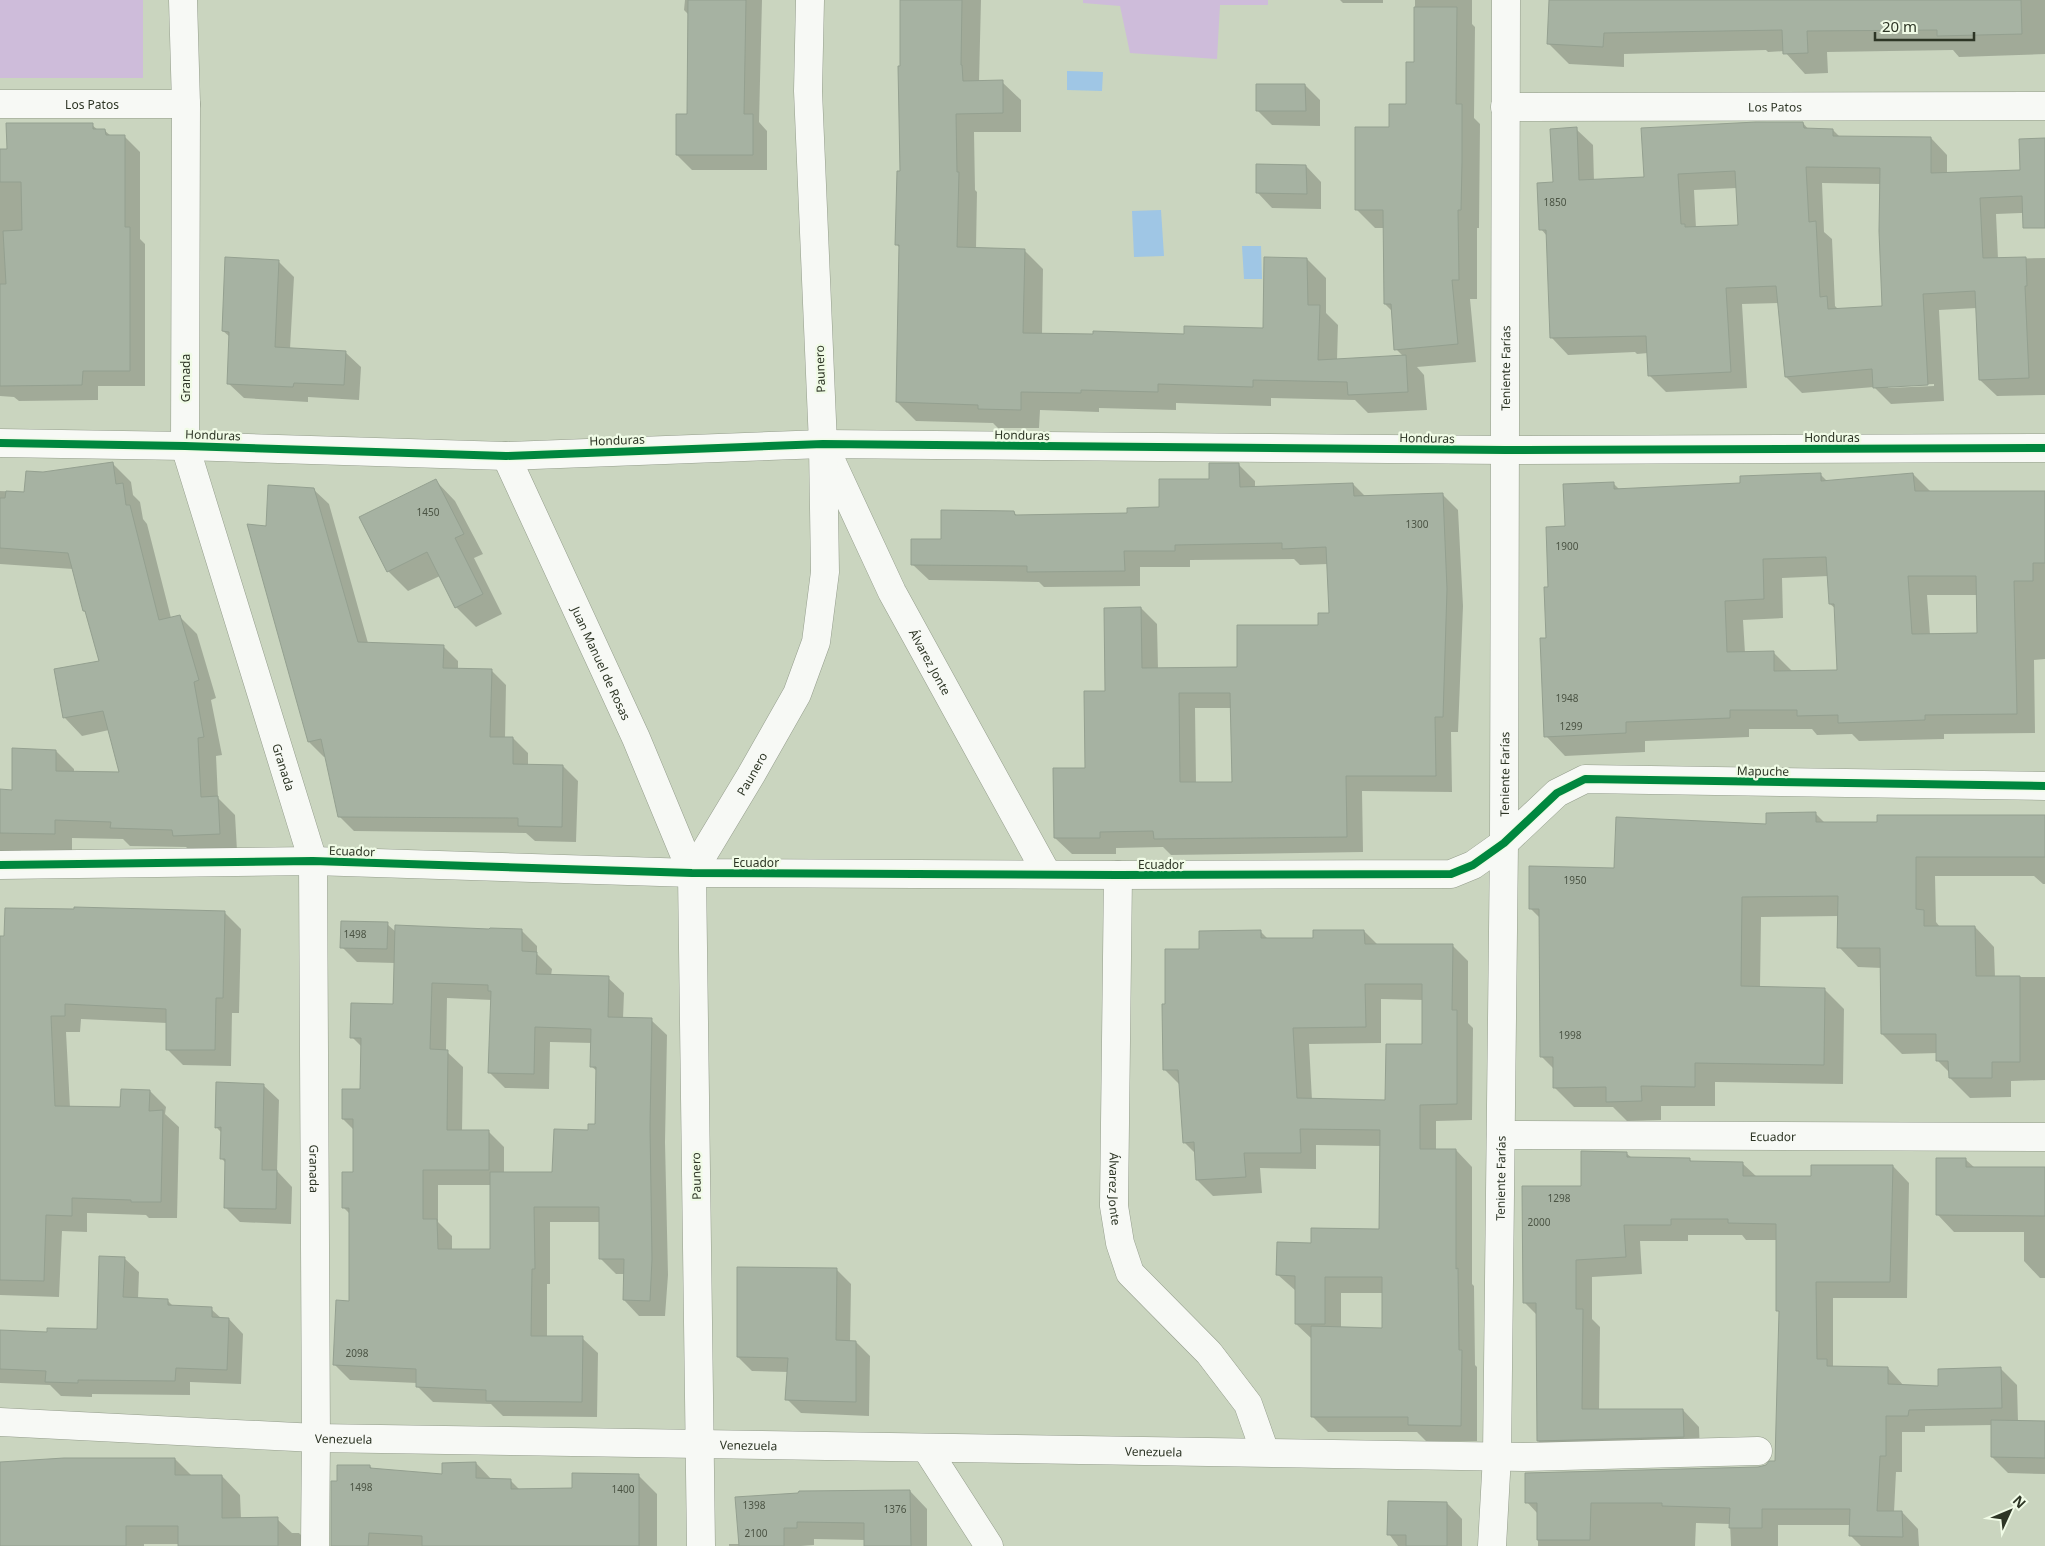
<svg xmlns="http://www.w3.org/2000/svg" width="2045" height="1546" font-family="'Noto Sans',sans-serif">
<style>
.green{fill:#cebcda}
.water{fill:#9fc6e5}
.shadow{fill:#0003;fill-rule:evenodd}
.building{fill:#a6b2a2;stroke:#94a090;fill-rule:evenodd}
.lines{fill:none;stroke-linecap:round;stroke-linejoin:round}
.minor-casing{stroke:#949d8c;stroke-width:29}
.minor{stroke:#f7f9f5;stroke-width:28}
.cycleway-casing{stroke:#f0fbe6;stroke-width:11}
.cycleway{stroke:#00873e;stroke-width:8}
.labels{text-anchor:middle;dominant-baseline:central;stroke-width:4.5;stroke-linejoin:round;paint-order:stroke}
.number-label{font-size:10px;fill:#4b5444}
.street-label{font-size:12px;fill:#2d3525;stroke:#f0fbe6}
</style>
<rect width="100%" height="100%" fill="#cad5bf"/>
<path class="green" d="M0 0H143V78H0Z
M1083 0H1268V5H1220L1217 59 1130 53 1120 6 1083 3Z"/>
<path class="water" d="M1067 71 1103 72 1102 91 1067 90Z
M1161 210 1164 256 1134 257 1132 211Z
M1242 246H1261L1262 279H1244Z"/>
<path class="shadow" d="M685 0H762L759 122 767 131V170H692L677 155 688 115 689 15 684 10Z
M902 0H981L979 82H1002L1021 100V132H974L975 190 977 192 976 249 1024 250 1043 269 1042 335H1185L1264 329 1307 259 1326 278V313L1338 325 1337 360 1403 356 1396 349 1392 311 1385 304V228H1375L1356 209 1390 128 1407 105 1415 63V0H1472V24L1475 27 1474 118 1480 124 1479 228H1477V299H1470L1476 362 1417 367 1424 375 1427 410 1368 413 1355 400 1271 398V406L1176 403V410L1099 408V412L1040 410 1039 428H998L993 423 916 421 897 402 900 248 897 245 902 172Z
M1340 0H1383V3H1343Z
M1551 0H2045V54L1959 57 1953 50 1827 52 1828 73 1805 74 1784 51 1768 52 1766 50 1624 54V67L1569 64 1548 43Z
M1305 85 1320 100V126L1272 125 1257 110Z
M1803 123 1809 130H1833L1840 137 1931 138 1947 155V174L2022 171 2045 139V212L1996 214 1998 259 2045 258V395L1997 396 1980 380 1977 308 1939 310 1944 401 1891 404 1874 387 1802 393 1786 377 1779 303 1742 304 1747 388 1666 392 1649 375 1648 353 1637 354 1635 352 1568 355 1552 338 1547 236 1541 229 1554 183 1576 129 1593 145 1594 181 1645 178ZM1822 183 1881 184 1884 308 1839 310 1835 306 1832 239 1824 232ZM1737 188 1739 226 1696 228 1694 190ZM1934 384V386L1888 388V386Z
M92 125 98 130H104L111 136H124L140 152V239L145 244V386H98V400L19 401 14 397 0 396V151L8 150Z
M1306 166 1321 182V209L1272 208 1257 192Z
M278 261 294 277 290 349 345 352 361 367 359 400 308 397V402L244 398 228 383 230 337 223 331Z
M113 464 131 482 133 495 140 502 143 519 147 524 171 618 179 616 197 634 216 698 211 700 222 755 216 756 218 798 235 815 237 851 192 853 186 847 130 846 123 839 72 838V851L21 850V854L0 853V791H13L56 751 74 769V772L121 774 109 730 82 736 65 718 101 662 87 614 84 611 73 569 0 564V491L26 492 43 473Z
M1239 465 1255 481V488L1353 484 1366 497 1442 494 1458 510 1463 606 1458 732H1451L1452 792 1362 791 1363 852 1171 855 1163 847 1116 848V854H1072L1055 838 1086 769 1106 692 1141 608 1157 624 1158 669 1239 668 1319 626 1330 614 1328 564 1300 565 1294 559 1190 560V567H1140V586L1044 587 1039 582 929 580 912 564 942 540 1014 513 1018 516 1128 514 1160 508ZM1195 708H1232L1233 783H1196Z
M1820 474 1828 482 1913 474 1931 492 2045 493V659L2034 660 2035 733 1944 734V739L1859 741 1852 734 1817 735 1812 729H1749V737L1645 741V752L1565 756 1546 736 1549 588 1566 527 1613 483 1620 490 1742 484ZM1829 576 1830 604 1836 609 1838 671 1793 672 1774 653H1745L1743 620 1783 618 1782 578ZM1927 595H1978V635H1930Z
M436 481 455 501 483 554 474 558 502 614 476 627 456 607 440 576 408 591 388 571Z
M313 489 329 504 368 643 443 646 458 661V669L491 670 506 685 505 738H513L528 753V765L563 766 578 781 576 842 535 841 526 833 354 831 339 816 326 756 324 757 309 742 267 527Z
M1815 813 1826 824 1878 823 2045 816V884H2043L2034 876H1935L1936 922 1940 927H1975L1994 947 1995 977H2045V1080L2011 1081V1097L1970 1098 1950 1078V1073L1938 1061V1053L1902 1054 1882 1034V968L1858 967 1839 947V916L1761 917 1760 988 1824 989 1844 1009 1843 1084 1715 1082V1106H1661V1120L1627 1121 1613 1107H1574L1554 1087V1069L1541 1056 1540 918 1530 908 1615 869Z
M225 913 241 929 239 1013H232L231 1066 183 1065 167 1049V1023L81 1019 80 1032H66L70 1108 121 1109 150 1091 166 1107 165 1114 179 1127 177 1218H149L146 1215 87 1213V1232L62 1231 59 1297 0 1295V938Z
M387 924 396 932 521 930 537 946V954L552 969 551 976 608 978 624 993 623 1019 651 1020 667 1035 665 1142 668 1275 665 1316H639L624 1300 625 1274H616L600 1258V1222H550V1284H547V1337L582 1338 598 1353 597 1417 503 1416 491 1404 433 1402 417 1386V1383L350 1380 335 1365 350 1302V1214L344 1208 354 1173V1130L343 1119 361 1091 362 1047 352 1037 394 1005 395 963 357 962 342 947ZM447 998 492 1000 490 1073 505 1088 549 1089 550 1042 592 1043 591 1066 598 1072 596 1125 589 1131 553 1173H504V1147L488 1131 462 1132 463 1067 446 1051ZM438 1185H491V1250H452V1236L438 1222Z
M1260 931 1268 939H1314L1364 931 1378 945H1452L1468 961V1023L1473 1028 1472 1120 1436 1121V1150H1456L1472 1167V1284L1474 1286 1475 1365 1477 1367V1441H1426L1417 1432H1328L1312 1416V1339L1296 1324V1291L1278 1275 1312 1244 1381 1231V1146L1316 1145V1169L1260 1168 1262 1193 1213 1196 1197 1180 1196 1154 1184 1142 1180 1085 1164 1069 1167 1006 1201 950ZM1381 999 1423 1000V1045L1386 1101 1312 1100 1309 1044 1381 1043ZM1341 1293H1383V1329L1341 1328Z
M263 1085 279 1100 277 1171 292 1187 291 1224 240 1222 225 1207 226 1163 222 1159V1133L216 1127Z
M1626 1153 1632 1158 1689 1159 1693 1163H1742L1757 1177H1812L1893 1166 1909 1183 1907 1298H1833V1367L1888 1368 1904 1386 1940 1387 2000 1368 2017 1385 2018 1422H2045V1474L2008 1473 1992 1457 1993 1425 1925 1426V1432H1902V1472H1896L1894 1512H1902L1918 1529 1919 1546H1861L1851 1536V1525H1778V1546H1731L1730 1524 1696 1523 1695 1546H1538V1514L1527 1502 1759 1468 1776 1462 1780 1313 1778 1310 1777 1240H1746L1742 1235H1688V1241H1640L1642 1274 1592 1277V1319L1600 1327 1599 1411 1683 1410 1699 1427 1700 1453 1555 1457 1538 1441 1537 1315 1525 1303 1582 1188Z
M1965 1159 1975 1168H2045V1278H2040L2024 1261V1232H1954L1938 1215Z
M124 1258 139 1272 138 1299 167 1300 174 1307 211 1309 222 1319H229L243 1334 241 1384 190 1382V1395L92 1394V1397L61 1396 50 1385 0 1383V1331L48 1333 98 1330Z
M837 1270 851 1284 850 1342H856L870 1356 869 1416 801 1413 787 1399 789 1372 752 1371 738 1357Z
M175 1459 192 1476H222L240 1495 241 1519H277L292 1533H299L312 1546H180V1544H144V1546H0V1463Z
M476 1463 492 1480 511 1481 520 1490H573L639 1476 657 1494V1546H332L339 1482 370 1466 373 1470 443 1475Z
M910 1491 927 1509V1546H866L865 1540 814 1539V1545L801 1546H729V1544H740L736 1499Z
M1447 1503 1462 1519V1546H1398L1389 1534Z"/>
<path class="building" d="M688 0H746L744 114H753V155H676V114H687Z
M900 0H962L961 65H962L963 81 1003 80V113L956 114 957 172H959L957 247 1025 249 1023 333 1093 334V331L1184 334V326L1263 328 1264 257 1307 258 1308 305H1320L1318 360 1406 355 1408 392 1348 395 1347 382 1253 380V387L1158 384V392L1081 390V393L1021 392V410L978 409V405L896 402 899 245H895L897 171H900L898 66H900Z
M1549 0H2021L2022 34 1937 36V30L1807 31 1808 53 1783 54 1782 30 1604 33 1603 47 1547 44Z
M1414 7H1457L1456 104H1462V163L1461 210H1458L1459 280H1452L1458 344 1394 350 1391 304H1384L1383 210H1355V127H1389V104H1406V62H1414Z
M1256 84H1305L1306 111H1256Z
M1756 122H1803L1804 128 1833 129V136L1931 137V173L2020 170 2019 139 2045 138V228H2023L2022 196 1980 198 1983 258 2026 257 2027 286H2025L2029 378 1979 380 1975 291 1923 294 1928 385 1873 388 1872 369 1785 377 1776 286 1726 288 1731 372 1648 376 1646 336 1550 338 1546 230H1539L1537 183 1553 182 1550 129 1577 127 1579 180 1644 177 1641 128ZM1806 167 1880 168 1879 231 1882 306 1828 309 1827 296 1820 297 1816 221 1809 222ZM1735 171 1738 225 1685 227V224H1681L1678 174Z
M6 123H93V129H105L106 135H125V227H130V371H83L82 385 0 386V284H6L3 231 22 230 21 182H0V149H7Z
M1256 164 1306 165 1307 194 1256 193Z
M225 257 279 260 275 347 346 351 344 385 294 383 293 387 227 384 229 332 222 331Z
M113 462 116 484 123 483 126 505H130L159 620 180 615 199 680 194 682 204 737 198 738 201 797 218 796 220 834 173 836 172 830 110 828 111 822 55 820V834L0 833V789L12 790V748L56 750V771L119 772 103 711 63 718 54 669 99 661 85 611H83L68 553 0 548V498H5L6 491 24 492 26 471 43 472Z
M1209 463H1239L1240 487 1353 483 1354 496 1443 493 1447 589 1443 717H1435L1436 776H1346L1347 837 1154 839 1153 831 1100 832V838H1054L1053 768H1085L1084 691H1105L1104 608 1141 607 1142 668 1237 667V625H1318V613H1329L1326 547 1282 549V543L1175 545V551H1124L1125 571 1027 572V566L911 565V539H941V510L1014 511 1015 515 1127 513V508L1159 507V479H1209ZM1179 693H1230L1232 782H1180Z
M1821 473V481L1913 473 1915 491H2045V563H2033V581H2014L2017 714 1925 715V720L1838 723V715L1797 716V710H1730V718L1626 722V733L1544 737 1540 638H1546L1544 587H1548L1546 527 1565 526 1563 484 1614 482V489L1740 483V476ZM1826 557 1829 604H1834L1837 670 1774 671V651L1727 652 1725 601 1764 599 1763 559ZM1908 576H1976L1977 633 1912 634Z
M436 479 464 534 455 538 483 594 455 608 427 552 387 572 359 517Z
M268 485 314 488 358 642 444 645 443 668 492 669 490 737H513V764L563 765 562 827 518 826V818L338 817 321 739 308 742 247 524 266 526Z
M1816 812V822H1877V815H2045V857H1916V909L1924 910V926H1975L1976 976H2020V1062H1992V1078H1949L1948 1061H1936V1034H1881L1880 948H1837L1838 896 1742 897 1741 986 1825 988 1824 1065 1695 1063V1087L1641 1086 1642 1101 1606 1102V1087L1553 1088V1057H1540L1539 909H1529V866L1614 868 1616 817 1766 824V813Z
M74 907 225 911 223 998H216L215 1050H166V1009L65 1004V1016H51L55 1106 120 1107 121 1089 150 1090 149 1111 163 1110 161 1202H131V1200L72 1198V1216L46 1215 44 1281 0 1280V936H4L5 908 74 909Z
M341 921 388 922 387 949 340 948Z
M395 925 489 929 490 928 522 929V951L537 952 536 974 609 976 608 1017 652 1018 650 1126 652 1259 650 1301 623 1300 624 1259H599V1207H534L535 1269H532L531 1336H583L582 1402 486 1401V1390L416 1387V1369L333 1365 336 1300 349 1301V1208H342V1172H353V1119H342V1089H360L361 1038H350L351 1003 393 1004ZM432 983 488 985V991H491L488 1073 534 1074 535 1027 591 1029 590 1067H596L595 1124H588V1130L554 1129 552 1172H490V1249H438L437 1219H423V1170H489V1130H447L448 1050 430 1049Z
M1261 930V938H1313V930H1364L1365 944H1453L1452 1010H1457V1104L1420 1105V1149H1456V1269L1458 1268 1459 1350H1462L1461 1426 1408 1425V1417H1311V1326L1382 1328V1277H1325V1324H1295V1276L1276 1275 1277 1242 1311 1243V1228L1379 1229 1380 1130 1300 1129 1301 1153H1244L1246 1177 1196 1180 1194 1142 1183 1143 1178 1070H1163L1162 1004H1165V949H1199V931ZM1365 984H1422V1044H1386L1385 1100 1297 1098 1293 1028 1366 1027Z
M216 1082 264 1084 262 1170H277L276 1209 224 1208 225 1159H220L221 1127 215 1128Z
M1581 1151 1627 1152V1157L1690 1158V1161L1743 1162V1176H1811V1165H1893L1890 1282H1816L1817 1359H1827V1366L1888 1367V1384L1938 1386V1369L2001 1367 2002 1408 1909 1410 1908 1416H1886V1456H1880L1877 1511H1902L1903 1537 1849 1536 1850 1509H1762V1528H1729L1730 1508 1662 1506V1503H1591L1590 1540H1537V1503H1525V1473L1758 1467 1766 1465 1769 1461H1775L1779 1311H1776V1224L1728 1223V1219H1671V1225H1624L1626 1257 1576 1260V1309H1583L1582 1409H1683L1684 1437 1537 1441 1536 1303H1523L1522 1186H1581Z
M1936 1158H1966V1167H2045V1216L1936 1215Z
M99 1256 125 1257 123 1297 168 1299V1305L212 1307V1317L229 1318 227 1370 176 1368 175 1381 78 1380V1383L45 1382 46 1371 0 1369V1330L47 1332V1328L97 1329Z
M737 1267 837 1268 836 1340 856 1341V1402L785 1400 788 1358 737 1357Z
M1991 1420 2045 1421V1458L1991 1457Z
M64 1458H175V1475H222V1518L278 1517V1546H178V1526H126V1546H0V1462Z
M476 1462V1478L511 1479V1489L572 1488V1473L639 1474V1546H422V1536L369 1533 368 1546H331V1481H337V1465H370V1468L442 1474V1463Z
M910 1490 911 1546H864V1523L797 1522V1528H784V1546H739L735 1497 798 1493 799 1491Z
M1388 1501 1447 1502V1546H1406V1535H1387Z"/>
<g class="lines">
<defs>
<g id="minor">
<path id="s1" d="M183 0 186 104 185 446 313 861 316 1438 315 1546"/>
<path id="s2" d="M0 104H186"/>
<path id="s3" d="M1505 107 2045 106"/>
<path d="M0 443 185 446 506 456 823 444 1505 450 2045 448"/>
<path id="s4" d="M827 452 892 592 1047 874"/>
<path id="s5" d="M506 456 636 738 692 873"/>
<path d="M0 865 313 861 692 873 1118 875 1451 874 1473 865 1504 843 1557 793 1585 779 2045 786"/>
<path id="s6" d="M1118 875 1114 1206 1120 1243 1130 1273 1209 1353 1248 1404 1265 1452"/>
<path id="s7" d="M1501 1135 2045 1137"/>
<path id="s8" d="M0 1422 316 1438 1524 1457 1758 1451"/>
<path d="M926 1448 989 1546"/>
<path id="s9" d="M701 1546 692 873 751 775 797 694 816 642 825 572 823 444 808 91 810 0"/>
<path id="s10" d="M1492 1546 1497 1456 1504 843 1506 0"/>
</g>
</defs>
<use href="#minor" class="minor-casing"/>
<use href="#minor" class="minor"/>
<defs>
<path id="cycleway" d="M0 443 185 446 506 456 823 444 1505 450 2045 448
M0 865 313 861 692 873 1118 875 1451 874 1473 865 1504 843 1557 793 1585 779 2045 786"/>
</defs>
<use href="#cycleway" class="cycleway-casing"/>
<use href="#cycleway" class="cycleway"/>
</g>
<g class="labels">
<g class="number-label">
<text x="1555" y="202">1850</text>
<text x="428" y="512">1450</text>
<text x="1417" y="524">1300</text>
<text x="1567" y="546">1900</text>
<text x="1567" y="698">1948</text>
<text x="1571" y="726">1299</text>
<text x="1575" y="880">1950</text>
<text x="355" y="934">1498</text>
<text x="1570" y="1035">1998</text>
<text x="1559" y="1198">1298</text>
<text x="1539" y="1222">2000</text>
<text x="357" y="1353">2098</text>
<text x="361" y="1487">1498</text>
<text x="623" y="1489">1400</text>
<text x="754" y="1505">1398</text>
<text x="895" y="1509">1376</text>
<text x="756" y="1533">2100</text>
</g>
<g class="street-label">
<text stroke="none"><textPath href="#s2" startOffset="92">Los Patos</textPath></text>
<text stroke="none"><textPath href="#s3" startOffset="270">Los Patos</textPath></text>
<text stroke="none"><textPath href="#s10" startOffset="1178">Teniente Farías</textPath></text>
<text transform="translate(820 369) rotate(-92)">Paunero</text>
<text transform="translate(185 378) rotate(-90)">Granada</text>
<text transform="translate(213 435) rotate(2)">Honduras</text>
<text transform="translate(1022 435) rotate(1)">Honduras</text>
<text x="1832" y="437">Honduras</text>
<text transform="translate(1427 438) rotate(1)">Honduras</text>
<text transform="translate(617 440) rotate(-2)">Honduras</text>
<text stroke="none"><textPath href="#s4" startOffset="234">Álvarez Jonte</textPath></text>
<text stroke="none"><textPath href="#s5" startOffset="228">Juan Manuel de Rosas</textPath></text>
<text stroke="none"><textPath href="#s1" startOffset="782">Granada</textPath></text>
<text transform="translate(1763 771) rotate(1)">Mapuche</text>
<text stroke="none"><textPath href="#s9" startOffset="789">Paunero</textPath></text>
<text stroke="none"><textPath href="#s10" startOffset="772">Teniente Farías</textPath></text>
<text transform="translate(352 851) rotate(2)">Ecuador</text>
<text x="756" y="862">Ecuador</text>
<text x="1161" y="864">Ecuador</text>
<text stroke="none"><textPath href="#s7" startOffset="272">Ecuador</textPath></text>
<text stroke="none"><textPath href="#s1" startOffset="1188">Granada</textPath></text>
<text transform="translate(696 1176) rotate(-91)">Paunero</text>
<text stroke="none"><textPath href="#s10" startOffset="368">Teniente Farías</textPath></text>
<text stroke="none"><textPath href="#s6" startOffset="314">Álvarez Jonte</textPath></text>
<text stroke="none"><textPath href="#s8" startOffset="344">Venezuela</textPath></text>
<text stroke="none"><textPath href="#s8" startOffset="749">Venezuela</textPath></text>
<text stroke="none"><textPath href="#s8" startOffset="1154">Venezuela</textPath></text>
</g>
</g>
<g transform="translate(2010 1511) rotate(46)" stroke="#f0fbe6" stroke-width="4" paint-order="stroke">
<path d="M0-4L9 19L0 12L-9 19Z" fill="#2d3525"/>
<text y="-8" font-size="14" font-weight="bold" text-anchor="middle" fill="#2d3525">N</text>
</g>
<path d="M1875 32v8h99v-8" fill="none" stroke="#2d3525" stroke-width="2.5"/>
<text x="1882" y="32" font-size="15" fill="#2d3525" stroke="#f0fbe6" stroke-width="4" paint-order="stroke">20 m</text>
</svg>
